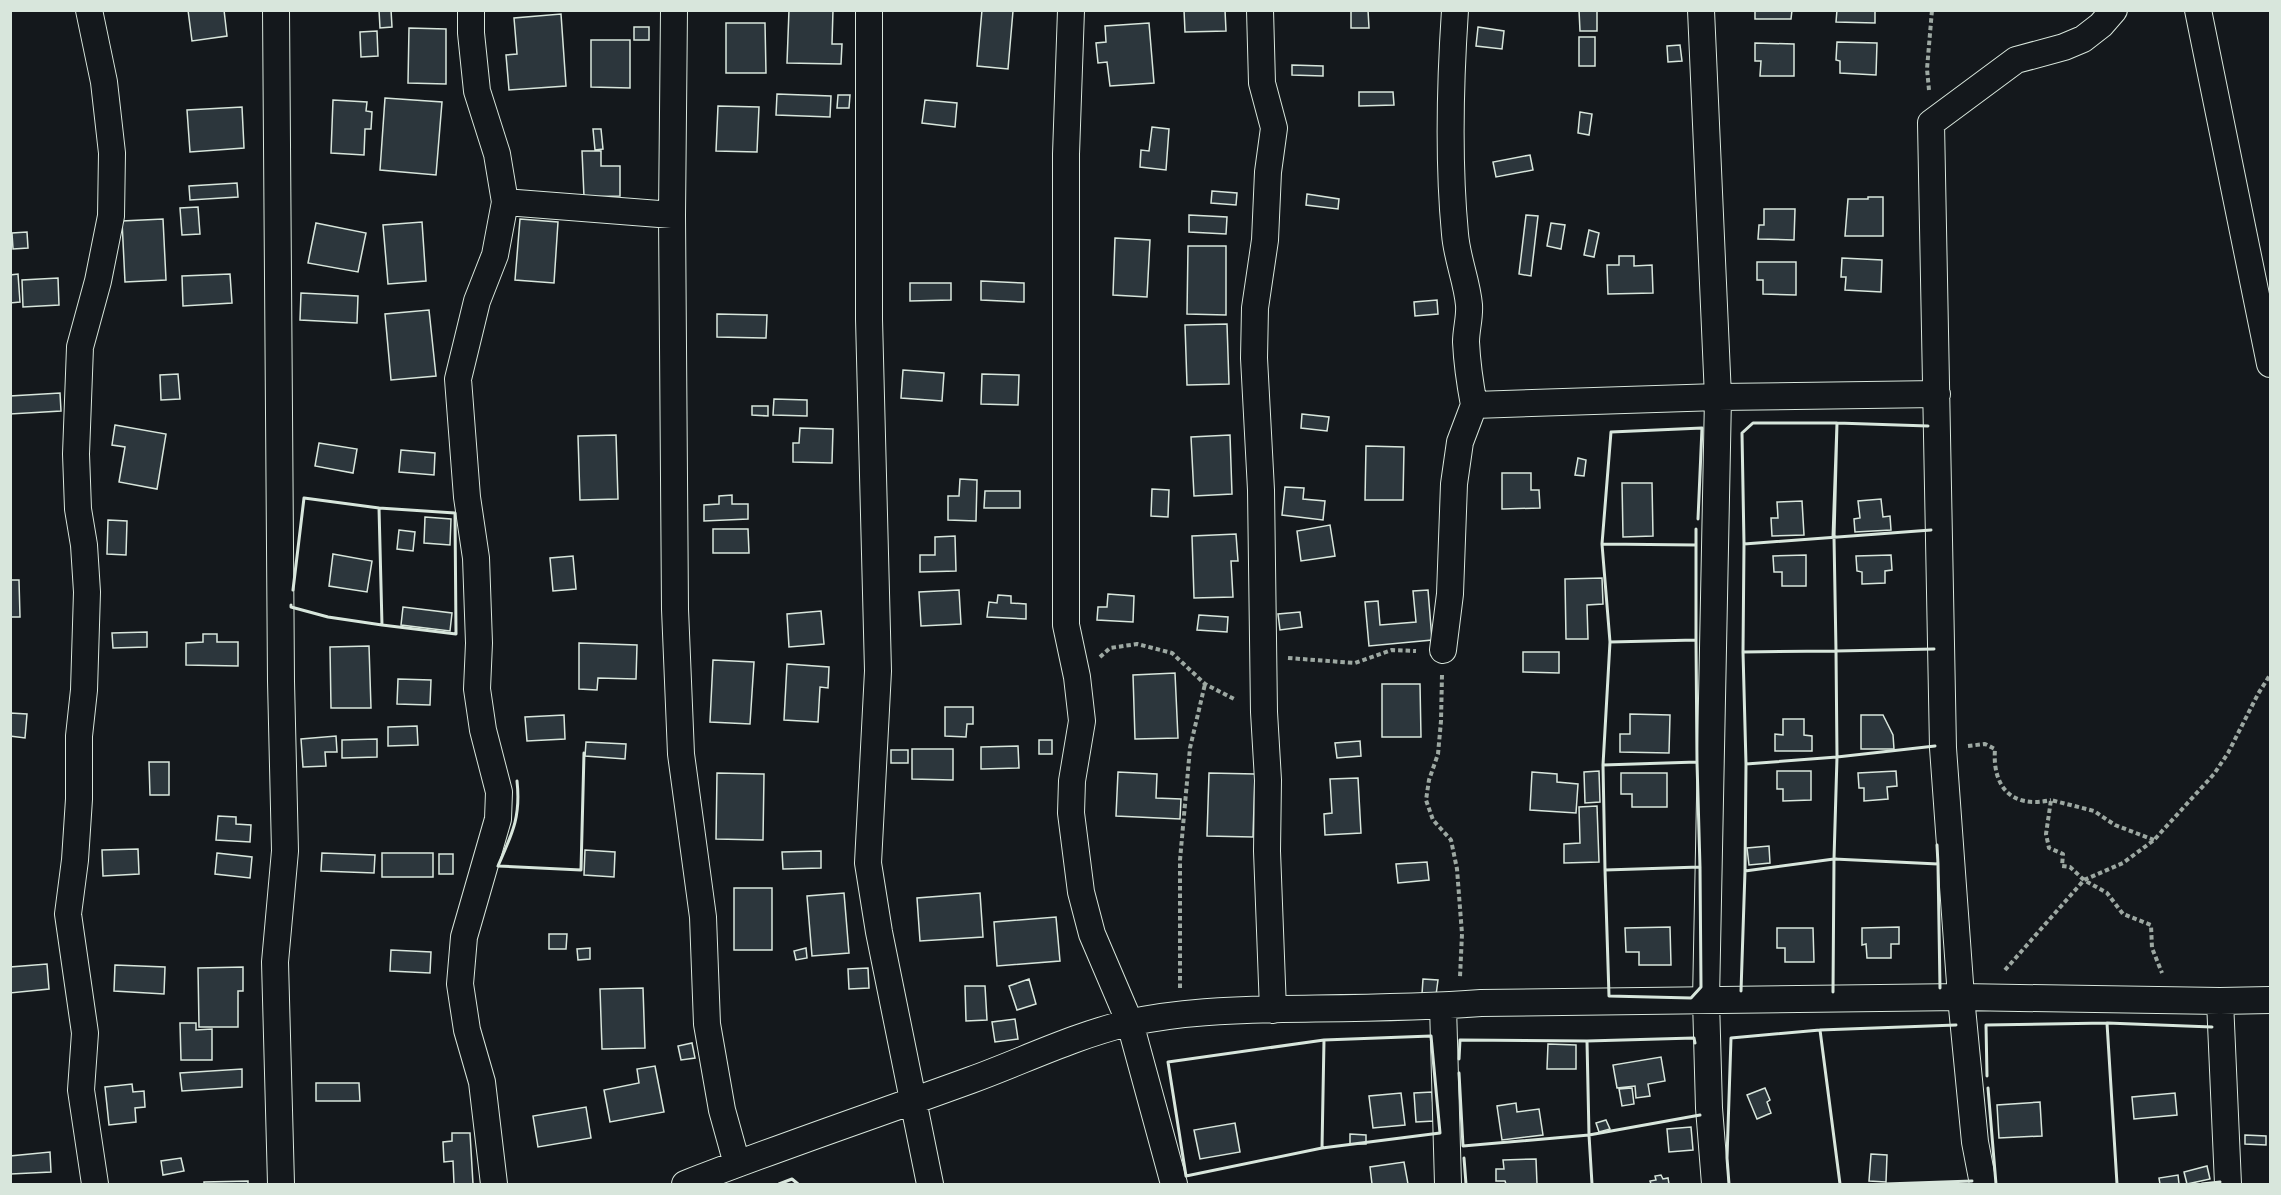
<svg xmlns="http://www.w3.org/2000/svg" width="2281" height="1195" font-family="Lora,serif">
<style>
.building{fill:#2c363c;stroke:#d8e6dc;stroke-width:1.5}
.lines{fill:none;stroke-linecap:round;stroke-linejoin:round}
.minor-casing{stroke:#d8e6dc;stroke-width:28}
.path{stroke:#9da8a2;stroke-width:4;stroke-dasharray:4.5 3;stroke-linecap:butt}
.minor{stroke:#14181c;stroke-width:26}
.wall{stroke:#d8e6dc;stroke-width:3}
</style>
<rect width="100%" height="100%" fill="#14181c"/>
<path class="building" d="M188 10H224L227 36 192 41Z
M379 10H391L392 27 380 28Z
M789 10H833L832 44H842L841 64 787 63Z
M982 10 1013 11 1008 69 977 66Z
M1184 10H1225L1226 31 1185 32Z
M1351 10H1368L1369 28H1351Z
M1579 10H1597V31H1580Z
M1755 10H1792L1791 19H1755Z
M1837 10H1875V23L1836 22Z
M561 14 566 86 509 90 506 55 517 54 514 18Z
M726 23H765L766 73H726Z
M1149 23 1154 83 1110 86 1107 62 1098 63 1096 43 1106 42 1105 26Z
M634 27H649V40H634Z
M1478 27 1504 31 1502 49 1476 46Z
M409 28 446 29V84L408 83Z
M377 31 378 56 361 57 360 32Z
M1579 37H1595V66H1579Z
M591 40H630V88L591 87Z
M1837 42 1877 43 1876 75 1840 73V61L1836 60Z
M1755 43 1794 44V76H1760L1761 61H1755Z
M1680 45 1682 61 1668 62 1667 46Z
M1292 65 1323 66V76L1292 75Z
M1359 92H1393L1394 105 1359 106Z
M777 94 831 96 830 117 776 115Z
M838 95H850L849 108H837Z
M385 98 442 102 436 175 380 170Z
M333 100 367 102 366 111 372 112 371 129H365L364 155 331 153Z
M925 100 957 103 955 127 922 123Z
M718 106 759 107 757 152 716 151Z
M242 107 244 148 190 152 187 110Z
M1580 112 1592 114 1589 135 1578 133Z
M1152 127 1169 129 1166 170 1140 167 1141 150 1149 151Z
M593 129H601L603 149 595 150Z
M582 151H601V166H620V196L584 197Z
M1530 155 1533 170 1496 177 1493 162Z
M237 183 238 197 190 200 189 186Z
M1212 191 1237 193 1236 205 1211 203Z
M1307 194 1339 199 1338 209 1306 205Z
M1868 197H1883V236H1845L1848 199H1868Z
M198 207 200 234 182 235 180 208Z
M1764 209H1795L1794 240 1758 239 1759 225H1764Z
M1189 215 1227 217 1226 234 1189 232Z
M1526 215 1538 216 1531 276 1519 274Z
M163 219 166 280 125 282 122 221Z
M520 219 558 222 554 283 515 280Z
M422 222 426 281 388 284 383 225Z
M316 223 366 233 358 272 308 263Z
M1551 223 1565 225 1561 249 1547 246Z
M1589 230 1599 233 1594 257 1584 255Z
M27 232 28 248 13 249 12 233Z
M1115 238 1150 240 1147 297 1113 295Z
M1188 246H1226V315L1187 314Z
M1619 256H1634V266L1652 265 1653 293 1608 294 1607 265H1619Z
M1842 258 1882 260 1881 292 1845 290 1846 277H1841Z
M1757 262H1796V295L1763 294V280H1757Z
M18 274 20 302 10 303V275Z
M230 274 232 303 183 306 182 276Z
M58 278 59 305 23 307 22 280Z
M981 281 1024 283V302L981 300Z
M910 283H951V300L910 301Z
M301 293 358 296 357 323 300 320Z
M1437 300 1438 314 1415 316 1414 302Z
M429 310 436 376 391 380 385 314Z
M717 314 767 315 766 338 717 337Z
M1227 324 1229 384 1187 385 1185 325Z
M903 370 944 373 942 401 901 398Z
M178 374 180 399 161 400 160 375Z
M982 374 1019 375 1018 405 981 404Z
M60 393 61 411 10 414V396Z
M774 399 807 400V416L773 415Z
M752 406H768V416L752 415Z
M1302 414 1329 417 1327 431 1301 428Z
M115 425 166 434 157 489 119 482 125 447 112 445Z
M800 428 833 429 832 463 793 462V443H799Z
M616 435 618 499 580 500 578 436Z
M1230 435 1232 494 1194 496 1191 437Z
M319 443 357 449 353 473 315 466Z
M1366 446 1404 447 1403 500H1365Z
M401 450 435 453 434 475 399 472Z
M1578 458 1586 460 1584 476 1575 475Z
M1502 473H1531V490H1539L1540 508 1502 509Z
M960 479 977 480 976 521 948 520V496H959Z
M1622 483H1652L1653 536 1623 537Z
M1285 487 1304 488 1303 499 1325 501 1323 520 1282 515Z
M1152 489 1169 490 1168 517 1151 516Z
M985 491H1020V508H984Z
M732 495V504H748V519L704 521V505L719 504V496Z
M1881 499 1883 517 1890 516 1891 530 1855 532 1854 519 1860 518 1858 501Z
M1802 501 1804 535 1772 536 1771 518H1778L1777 502Z
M425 517 451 519 450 545 424 543Z
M108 520 127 521 126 555 107 554Z
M1330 525 1335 556 1301 561 1297 531Z
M713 529H748L749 553H713Z
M399 530 415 532 413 551 397 549Z
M1236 534 1238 561H1231L1233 597 1194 598 1192 536Z
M955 536 956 571 920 572V555H935V537Z
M333 554 372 561 367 592 329 586Z
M1806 555V586H1782V572H1774L1773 556Z
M1891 555 1892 570 1885 571V583L1862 584V572L1857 571 1856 556Z
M573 556 576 589 553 591 550 558Z
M1602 578 1603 604 1587 605 1588 639H1566L1565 579Z
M10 580H19L20 617H10Z
M959 590 961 624 921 626 919 592Z
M1428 590 1432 640 1369 646 1365 602 1378 601 1380 625 1416 622 1413 591Z
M1108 594 1134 596 1133 622 1097 620 1098 607H1107Z
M998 595 1011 596V603L1026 604V619L987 617 989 602 997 603Z
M403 607 452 613 450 631 401 625Z
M821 611 824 644 789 647 787 614Z
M1300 612 1302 627 1280 630 1278 614Z
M1199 615 1228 617 1227 632 1197 630Z
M147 632V647L113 648 112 633Z
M203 634H217V642H238V666L186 665V643L203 642Z
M579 643 637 645 636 679 598 678 597 690 579 689Z
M369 646 371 708H331L330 647Z
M1523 652H1559V673L1523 672Z
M713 660 754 662 750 724 710 722Z
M787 664 829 667 828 688 820 687 818 722 784 720Z
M1175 673 1178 738 1135 739 1133 675Z
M398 679 431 680 430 705 397 704Z
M1382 684H1420L1421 737H1382Z
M945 707H973V724H967L966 737 945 736Z
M10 713 27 714 25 738 10 736Z
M1630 714 1670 715 1669 753 1620 752V734H1630Z
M564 715 565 739 527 741 525 717Z
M1861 715H1883L1893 735 1894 749H1861Z
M1783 719H1804V735L1812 736V751H1775V734L1783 735Z
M417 726 418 745 388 746V727Z
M336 736 337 752H325L326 766 303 767 301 739Z
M377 739V757L342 758V740Z
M1039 740H1052V754H1039Z
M1360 741 1361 756 1337 758 1335 743Z
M586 742 626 744 625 759 585 756Z
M1018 746 1019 768 981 769V747Z
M912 749H953V780L912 779Z
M891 750H908V763H891Z
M149 762H169V795H150Z
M1599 771 1600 802 1585 803 1584 772Z
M1777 771H1811V800L1783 801V789H1777Z
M1896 771 1897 786 1887 787 1888 799 1864 801V788H1859L1858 773Z
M1118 772 1157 774 1156 798 1181 799 1180 819 1116 816Z
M1532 772 1557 774V782L1578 784 1576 813 1530 810Z
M717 773 764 774 763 840 716 839Z
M1209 773 1255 774 1253 837 1207 836Z
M1621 773H1667V807H1632V794H1621Z
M1358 778 1361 833 1325 835 1324 814 1332 813 1330 779Z
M1597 806 1599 862 1564 863V844L1580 843 1579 807Z
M218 816 236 817V824L251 825 250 842 216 840Z
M1769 846 1770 863 1749 865 1747 848Z
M138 849 139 874 103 876 102 850Z
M585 850 615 852 614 877 584 875Z
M821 851V868L783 869 782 852Z
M217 853 252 857 250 878 215 874Z
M322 853 375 855 374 873 321 871Z
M382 853H433V877H382Z
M439 854H453V874H439Z
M1427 862 1429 880 1398 883 1396 864Z
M734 888H772V950H734Z
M844 893 849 953 812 956 807 896Z
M980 893 983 937 920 941 917 898Z
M1056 917 1060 961 997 966 994 922Z
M1670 927 1671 965H1639V952H1626L1625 928Z
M1899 927V944H1891V958H1867L1866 944 1862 945V928Z
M1777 928H1813L1814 962H1785V948H1777Z
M549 934H567L566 949H549Z
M590 948V959L578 960 577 949Z
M806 948 807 958 796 960 794 951Z
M391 950 431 952 430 973 390 971Z
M47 964 49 989 10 993V967Z
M115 965 165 967 164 994 114 991Z
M243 967V991H238V1027H199L198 968Z
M868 968 869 988 849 989 848 969Z
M1029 979 1036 1004 1017 1010 1009 986Z
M1423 979 1438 980 1436 995 1422 994Z
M965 986H985L987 1020 966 1021Z
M643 988 645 1048 602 1049 600 989Z
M1015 1019 1018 1039 995 1042 992 1022Z
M180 1023H196V1030L212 1029V1060H181Z
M692 1043 695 1058 681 1060 678 1046Z
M1548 1044 1576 1045V1069H1547Z
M1661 1057 1665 1081 1648 1084 1650 1096 1636 1098 1635 1086 1617 1088 1613 1065Z
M655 1066 664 1112 610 1122 604 1090 639 1083 637 1069Z
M242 1069V1087L182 1091 180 1073Z
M316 1083H359L360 1101H316Z
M132 1084 133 1092 144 1091 145 1107 135 1108 136 1122 109 1125 105 1087Z
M1632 1088 1634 1104 1622 1106 1619 1089Z
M1765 1088 1770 1100 1767 1102 1771 1113 1757 1119 1747 1095Z
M1432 1092 1434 1121 1416 1122 1414 1093Z
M1401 1093 1405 1125 1373 1128 1369 1096Z
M2175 1093 2177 1115 2134 1119 2132 1097Z
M2040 1102 2042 1136 1999 1138 1997 1105Z
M1516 1103 1517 1112 1539 1109 1543 1135 1502 1140 1497 1106Z
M586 1107 591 1138 538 1147 533 1116Z
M1606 1120 1610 1129 1599 1132 1596 1123Z
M1235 1123 1240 1152 1200 1159 1194 1130Z
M1691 1127 1693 1150 1669 1152 1667 1129Z
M452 1133H470L473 1184H454L453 1161 444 1162 443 1142 452 1141Z
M1350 1134 1366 1135V1144H1350Z
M2245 1135 2266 1136V1145L2245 1144Z
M50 1152 51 1172 11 1174 10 1156Z
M1871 1154 1887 1155 1886 1182 1869 1181Z
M181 1158 184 1171 163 1175 161 1161Z
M1536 1159 1537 1184H1506L1505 1181H1496V1169H1504L1503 1160Z
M1404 1162 1408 1184H1372L1370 1167Z
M2207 1166 2210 1179 2187 1184 2184 1172Z
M1661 1175 1663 1179 1668 1178 1669 1184H1651L1650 1181 1656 1180 1655 1176Z
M2178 1175 2179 1184H2160L2159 1178Z
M248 1181V1184H204V1182Z"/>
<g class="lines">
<defs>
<path id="minor" d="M89 10 104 82 112 153 111 216 98 281 80 347 76 454 78 509 84 545 87 592 84 690 79 736V799L75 860 68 914 85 1033 81 1090 95 1184
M276 10 281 681 285 851 275 962 281 1184
M471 10V33L477 91 497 154 505 202 495 255 477 301 458 379 467 497 476 558 479 643 477 689 483 730 499 792 498 819 464 937 460 984 467 1030 482 1082 494 1184
M674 10 672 215 675 609 681 754 703 917 707 1024 722 1110 737 1164
M869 10V319L878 671 868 863 879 932 930 1184
M1071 10 1066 154V625L1077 677 1082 721 1072 781 1071 813 1081 892 1092 934 1130 1023 1174 1184
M1260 10 1262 83 1274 128 1268 172 1265 240 1255 308 1254 358 1261 490 1264 712 1268 780 1267 851 1273 1010
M1455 10C1450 85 1448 160 1455 234 1457 259 1467 281 1469 305 1470 317 1466 330 1466 342 1467 363 1470 384 1474 405
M1701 10 1718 397 1706 1000 1709 1108 1715 1184
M2198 10 2270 364
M505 202 672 215
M1443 650 1450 594 1454 484 1460 442 1474 405 1718 397 1937 394
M2220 1001 2228 1184
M1443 1006 1448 1184
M685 1184C779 1147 875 1115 971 1080 1023 1061 1074 1036 1128 1023 1178 1012 1231 1010 1282 1009 1348 1008 1415 1008 1481 1003L1961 997 2220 1001 2270 1000
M1983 1184 1975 1142 1961 997 1943 748 1931 123 2016 60 2064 47 2083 39 2101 25 2114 10"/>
</defs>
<use href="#minor" class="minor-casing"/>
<path class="path" d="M1929 90 1927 69 1932 10
M1100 657 1110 648 1137 644 1172 653 1205 684 1236 700
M1288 658 1355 663 1392 650 1416 651
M1442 675 1441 721 1438 754 1429 780 1426 800 1433 820 1451 840 1457 869 1462 934 1460 977
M1968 746 1985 744 1995 749C1992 787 2012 809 2051 800
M2154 840 2115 825 2094 811 2051 800 2046 834 2049 848 2063 854 2062 866 2070 867 2084 880 2107 893 2123 914 2151 925 2152 948 2162 973
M2005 970 2084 880 2123 863 2154 840 2214 774 2228 753 2258 694 2270 675
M1180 988V860L1190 748 1205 684"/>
<use href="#minor" class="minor"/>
<path class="wall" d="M379 508 455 513 456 634 382 625Z
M1696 529V545L1602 544 1611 432 1702 428 1698 519
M1833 537 1837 423
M1834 537 1836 651 1743 652 1744 544 1931 530
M1834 537 1836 651 1934 649
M1836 537H1834L1837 423
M1602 544 1696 545V640L1610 642Z
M1746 544H1744L1742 433 1753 423H1837L1928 426
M293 590 304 498 379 508
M291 605V607L328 617 382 625
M1696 640 1697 762 1603 765 1610 642Z
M1836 651 1837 757 1746 764 1743 652Z
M1837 757 1834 859 1745 871 1746 764Z
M1697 762 1700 867 1605 870 1603 765Z
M517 781C521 817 512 834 498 866L581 870 584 753
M1837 859H1834L1837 757 1935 746
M1936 864H1938L1937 845
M1700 867 1701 987 1691 998 1609 996 1605 870Z
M1741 991 1745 871 1834 859 1938 864 1940 988
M1833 991 1834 859
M1833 992 1834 859
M2107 1023 2212 1027
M1431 1036 1440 1133 1322 1148 1324 1040Z
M1587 1043V1041L1694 1038 1695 1043
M1459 1073 1463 1146 1589 1135 1587 1041 1460 1040 1459 1059
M1987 1076 1986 1025 2107 1023 2117 1184
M1988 1088 1996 1184
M1589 1133V1135L1700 1115
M1589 1135 1592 1184
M1322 1148 1186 1176 1168 1062 1324 1040
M1464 1158 1466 1184
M779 1184 792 1179 798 1184
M1729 1184 1727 1158 1731 1038 1820 1030
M1840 1184 1820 1030 1956 1025
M1886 1184 1972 1181
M2202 1184 2220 1182"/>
</g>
<rect width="2281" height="1195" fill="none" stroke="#d8e6dc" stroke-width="24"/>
</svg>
